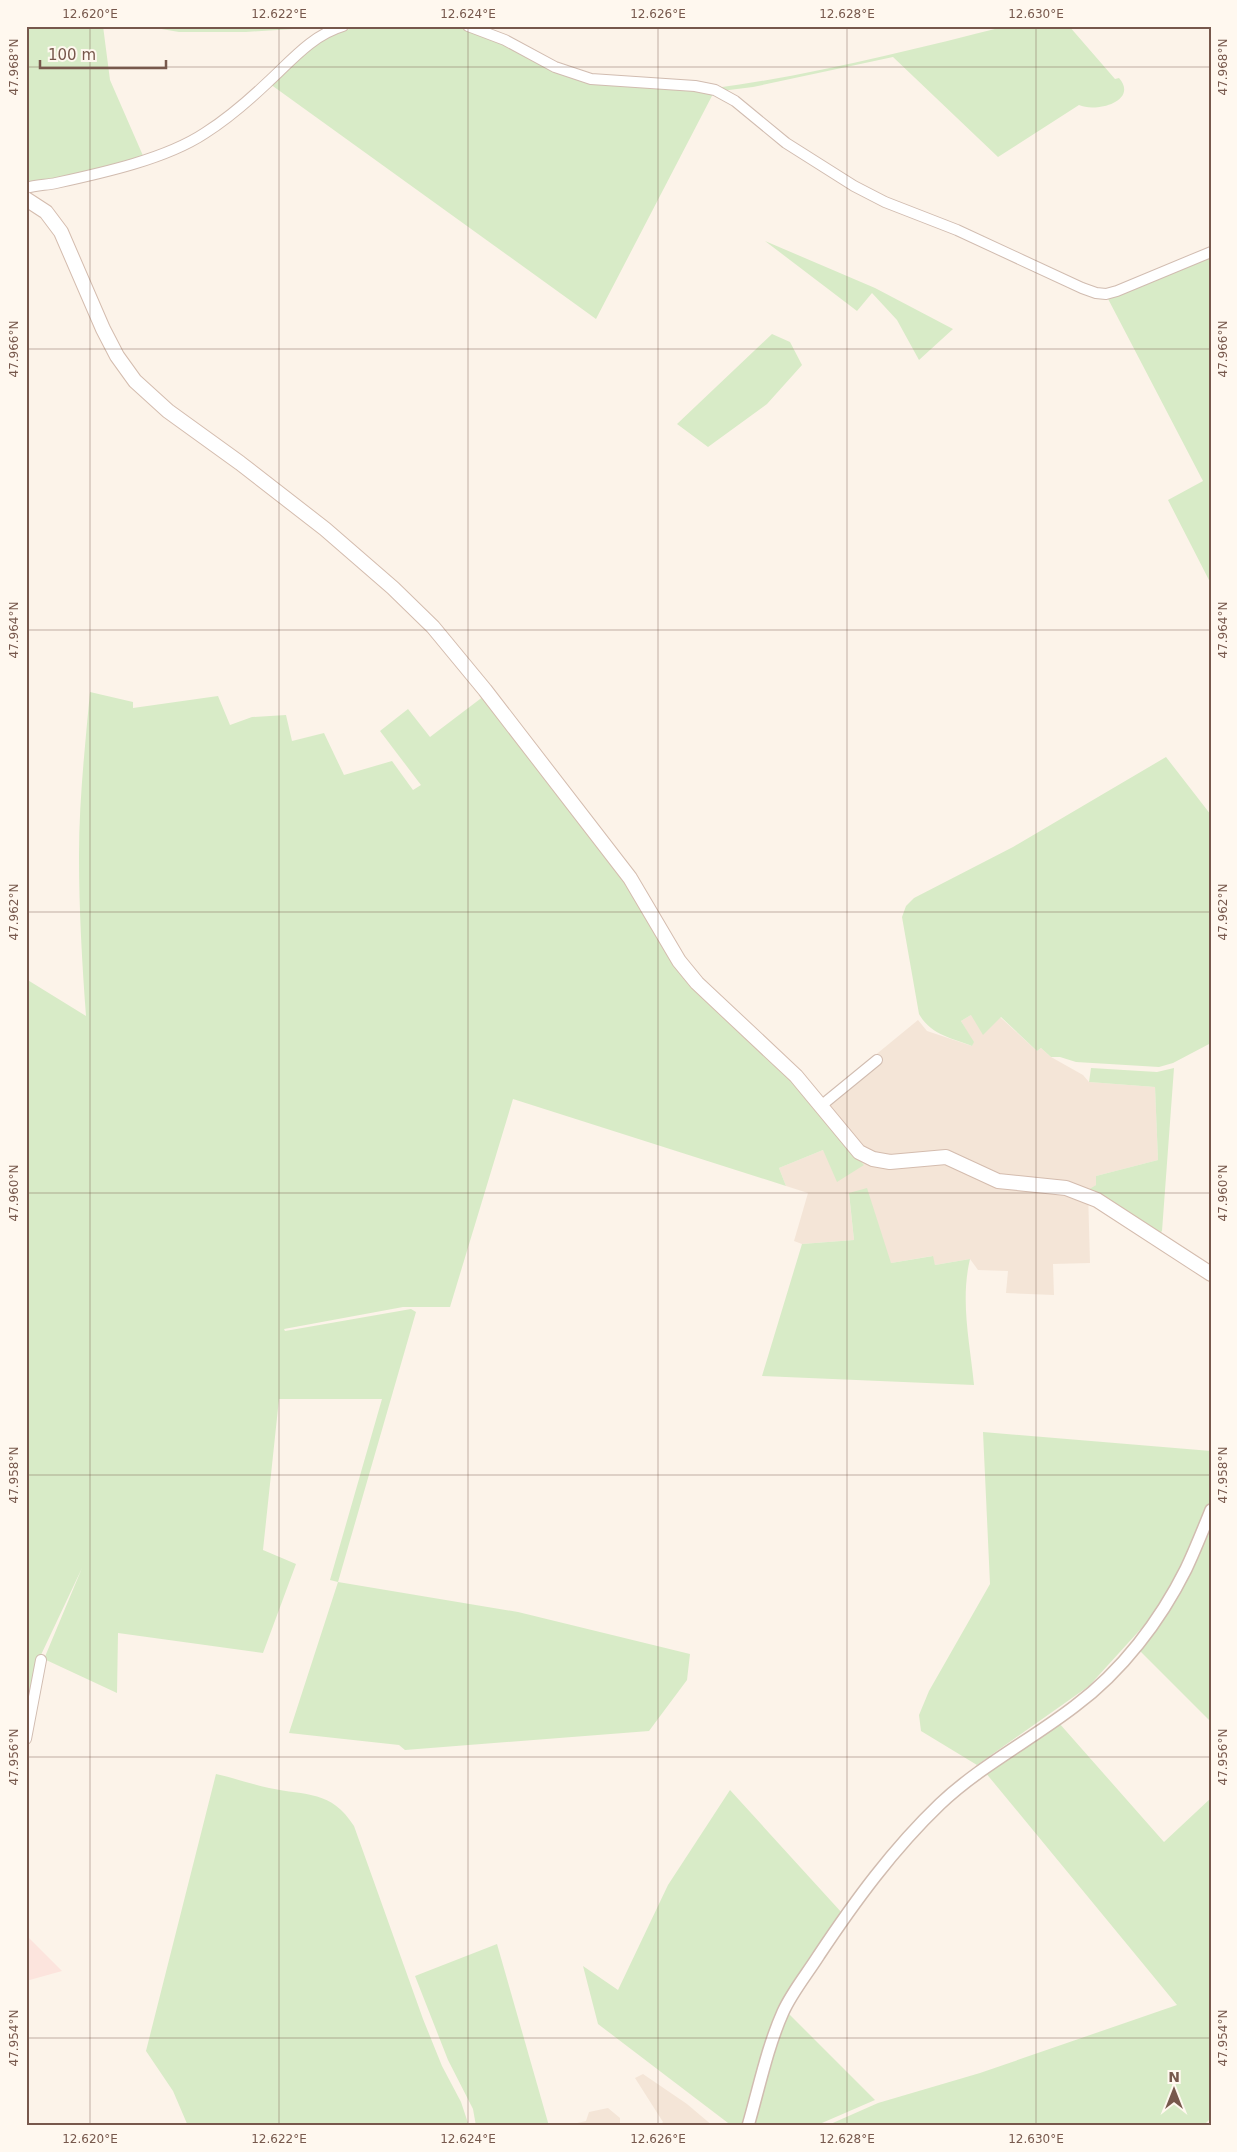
<svg xmlns="http://www.w3.org/2000/svg" width="1237" height="2152" font-family="'DejaVu Sans',sans-serif">
<style>
.residential{fill:#f4e5d7}
.commercial{fill:#fce4dd}
.green{fill:#d8ebc7}
.lines{fill:none;stroke-linecap:round;stroke-linejoin:round}
.minor-casing{stroke:#d1bcb0;stroke-width:12}
.tertiary-casing{stroke:#d1bcb0;stroke-width:14}
.secondary-casing{stroke:#d4bcae;stroke-width:16}
.minor{stroke:#fff;stroke-width:10}
.tertiary{stroke:#fff;stroke-width:11}
.secondary{stroke:#fff;stroke-width:14}
.ticks{fill:none;stroke:#77584c;stroke-width:1;stroke-opacity:0.45}
.neatline{fill:none;stroke:#77584c;stroke-width:2}
.ticks-label{font-size:12px;text-anchor:middle;fill:#77584c}
</style>
<rect width="100%" height="100%" fill="#fcf3e9"/>
<path class="residential" d="M971 1015 1000 1017 1037 1051 1041 1048 1051 1057 1083 1075 1089 1082 1155 1087 1158 1160 1096 1176V1185L1088 1191 1090 1263 1053 1264 1054 1295 1006 1293 1008 1271 978 1270 970 1259 935 1265 932 1256 891 1263 849 1194 854 1240 802 1244 794 1241 808 1193 786 1186 779 1168 823 1150 864 1165 820 1109 823 1098 918 1020 927 1031 972 1046 973 1042 961 1021Z
M643 2074 687 2104 713 2126H659L663 2122 635 2078Z
M608 2108 620 2118V2126H564L586 2121 589 2112Z"/>
<path class="commercial" d="M26 1935 62 1971 26 1981Z"/>
<path class="green" d="M26 26H103L110 80 144 158 26 187Z
M144 26H340L246 32H179Z
M363 26H463L488 35 575 76 714 92 596 319 270 84C298 58 324 32 363 26Z
M1007 26H1069L1115 79 1119 78C1139 101 1096 113 1079 105L998 157 893 57 753 87 721 91 715 88C813 75 911 50 1007 26Z
M765 241 875 288 953 329 919 360 897 320 872 293 857 311Z
M1211 253V584L1168 500 1203 481 1106 295Z
M772 334 790 342 802 365 767 404 708 447 677 424Z
M90 692 133 702V708L218 696 230 725 252 717 286 715 292 741 324 733 344 775 392 761 413 790 421 785 380 731 408 709 430 737 484 696 627 881 677 964 793 1079 864 1165 837 1182 823 1150 779 1168 786 1186 513 1099 450 1307H403L284 1329 285 1331 411 1309 416 1312 338 1582 518 1612 690 1654 687 1680 649 1731 405 1750 399 1745 289 1733 338 1582 330 1580 382 1399H279L263 1550 296 1564 263 1653 118 1633 117 1693 44 1659 82 1568 40 1657 26 1721V979L86 1016C82 962 79 909 79 856 79 801 85 746 90 692Z
M1166 757 1211 815V1043L1173 1063 1159 1067 1076 1062 1060 1057H1051L1041 1048 1037 1051 1001 1017 983 1035 971 1015 961 1021 974 1042 972 1046C952 1038 931 1035 919 1014L902 917 906 906 914 898 1013 847Z
M1091 1068 1157 1072 1174 1068 1162 1231 1158 1235 1088 1190 1096 1185V1176L1158 1160 1155 1087 1089 1082Z
M867 1188 891 1263 933 1256 935 1265 970 1259C960 1301 970 1343 974 1385L762 1376 802 1244 854 1240 849 1193Z
M983 1432 1211 1451V1502L1174 1585 1148 1621 1089 1686 977 1765 921 1731 919 1715 929 1691 990 1584Z
M1211 1519V1722L1138 1649Z
M1059 1723 1164 1842 1211 1798V2118L1203 2126H826L878 2103 980 2073 1177 2005 985 1772Z
M216 1774C234 1778 251 1784 269 1788 307 1796 331 1790 354 1826L423 2019 442 2066 461 2102 469 2126H188L173 2091 146 2051Z
M730 1790 842 1913 778 2013 741 2126H732L598 2024 583 1966 618 1990 668 1885Z
M497 1944 549 2126H476L473 2109 448 2060 415 1976Z
M786 2011 875 2100 815 2126H751Z"/>
<g class="lines">
<defs>
<path id="minor" d="M468 26 505 40 555 67 591 79 695 86 715 90 735 101 786 143 854 186 885 202 957 230 1082 288 1096 293 1106 294 1117 291 1211 252
M26 188C36 185 47 185 56 183 102 173 166 159 205 133 227 119 248 101 267 83 290 62 312 35 343 26
M822 1105 877 1060
M26 1739 41 1660"/>
<path id="tertiary" d="M748 2126C759 2088 767 2048 783 2012 792 1992 807 1974 819 1955 855 1901 893 1849 940 1804 980 1766 1031 1740 1075 1706 1122 1671 1160 1621 1186 1569 1195 1550 1203 1530 1211 1510"/>
<path id="secondary" d="M26 199 46 212 61 232 103 329 117 356 135 381 168 411 240 463 325 529 393 588 433 627 485 690 630 878 679 961 697 983 796 1076 859 1152 873 1159 890 1162 946 1157 998 1181 1066 1188 1097 1200 1211 1274"/>
</defs>
<use href="#minor" class="minor-casing"/>
<use href="#tertiary" class="tertiary-casing"/>
<use href="#secondary" class="secondary-casing"/>
<use href="#minor" class="minor"/>
<use href="#tertiary" class="tertiary"/>
<use href="#secondary" class="secondary"/>
</g>
<path class="ticks" d="M90 26V2126M279 26V2126M468 26V2126M658 26V2126M847 26V2126M1036 26V2126M26 67H1211M26 349H1211M26 630H1211M26 912H1211M26 1193H1211M26 1475H1211M26 1757H1211M26 2038H1211"/>
<rect width="1237" height="2152" fill="none" stroke="#fff8ef" stroke-width="55"/>
<g transform="translate(1174 2090)" stroke="#fff8ef" stroke-width="4" paint-order="stroke">
<path d="M0-4L9 19L0 12L-9 19Z" fill="#77584c"/>
<text y="-8" font-size="14" font-weight="bold" text-anchor="middle" fill="#77584c">N</text>
</g>
<path d="M40 60v8h126v-8" fill="none" stroke="#77584c" stroke-width="2.5"/>
<text x="48" y="60" font-size="15" fill="#77584c" stroke="#fff8ef" stroke-width="4" paint-order="stroke">100 m</text>
<rect x="28" y="28" width="1182" height="2096" class="neatline"/>
<g class="ticks-label">
<text x="90" y="18">12.620°E</text>
<text x="279" y="18">12.622°E</text>
<text x="468" y="18">12.624°E</text>
<text x="658" y="18">12.626°E</text>
<text x="847" y="18">12.628°E</text>
<text x="1036" y="18">12.630°E</text>
<text transform="translate(14 67) rotate(-90)" y="4">47.968°N</text>
<text transform="translate(1223 67) rotate(-90)" y="4">47.968°N</text>
<text transform="translate(14 349) rotate(-90)" y="4">47.966°N</text>
<text transform="translate(1223 349) rotate(-90)" y="4">47.966°N</text>
<text transform="translate(14 630) rotate(-90)" y="4">47.964°N</text>
<text transform="translate(1223 630) rotate(-90)" y="4">47.964°N</text>
<text transform="translate(14 912) rotate(-90)" y="4">47.962°N</text>
<text transform="translate(1223 912) rotate(-90)" y="4">47.962°N</text>
<text transform="translate(14 1193) rotate(-90)" y="4">47.960°N</text>
<text transform="translate(1223 1193) rotate(-90)" y="4">47.960°N</text>
<text transform="translate(14 1475) rotate(-90)" y="4">47.958°N</text>
<text transform="translate(1223 1475) rotate(-90)" y="4">47.958°N</text>
<text transform="translate(14 1757) rotate(-90)" y="4">47.956°N</text>
<text transform="translate(1223 1757) rotate(-90)" y="4">47.956°N</text>
<text transform="translate(14 2038) rotate(-90)" y="4">47.954°N</text>
<text transform="translate(1223 2038) rotate(-90)" y="4">47.954°N</text>
<text x="90" y="2143">12.620°E</text>
<text x="279" y="2143">12.622°E</text>
<text x="468" y="2143">12.624°E</text>
<text x="658" y="2143">12.626°E</text>
<text x="847" y="2143">12.628°E</text>
<text x="1036" y="2143">12.630°E</text>
</g>
</svg>
